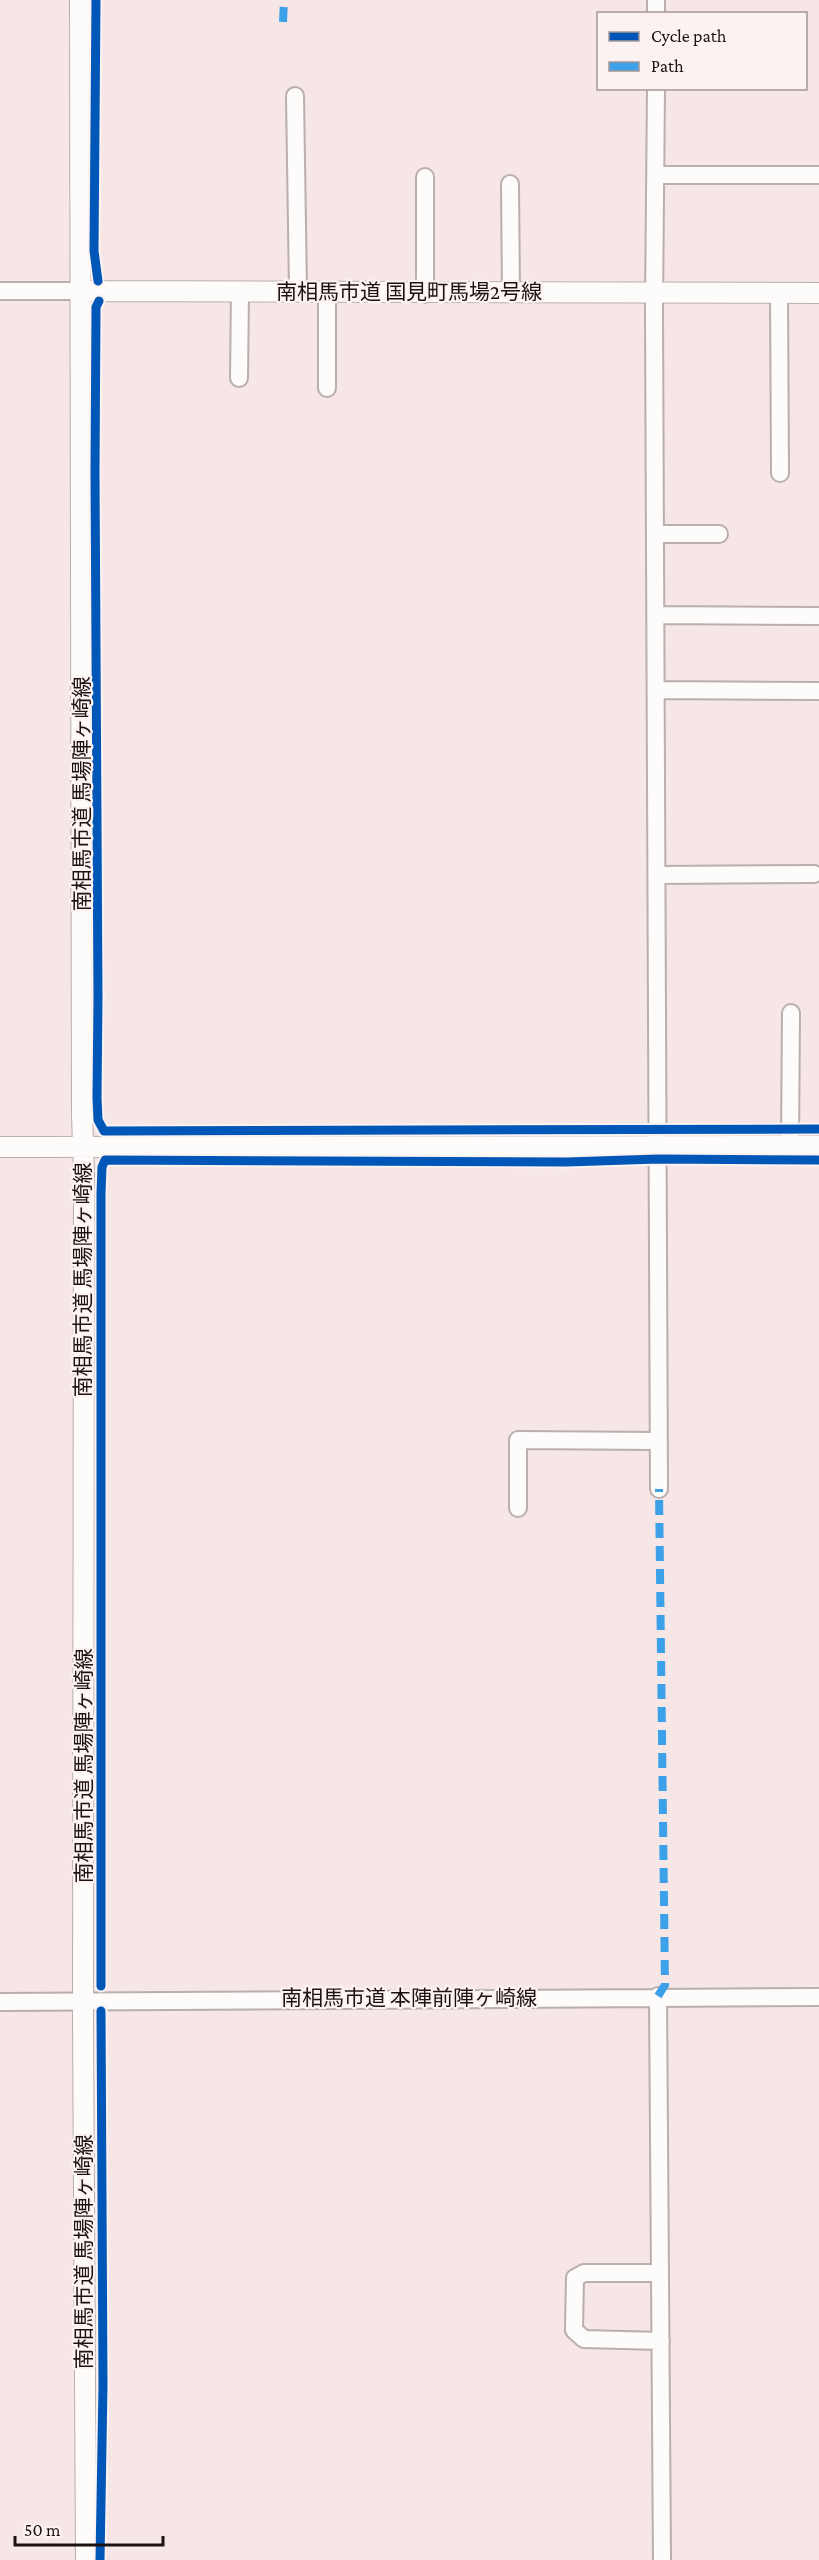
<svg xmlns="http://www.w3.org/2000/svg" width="819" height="2560" font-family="'Crimson Pro','Noto Sans JP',serif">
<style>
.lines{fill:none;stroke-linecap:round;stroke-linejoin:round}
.minor-casing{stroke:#baaeae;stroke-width:20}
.tertiary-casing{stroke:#baaeae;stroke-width:22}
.minor{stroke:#fefbfb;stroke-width:16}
.tertiary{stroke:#fefbfb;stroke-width:20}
.quiet{stroke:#3da1ea;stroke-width:8;stroke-dasharray:15 8;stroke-linecap:butt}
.cycleway-casing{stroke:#fdf2f2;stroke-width:13}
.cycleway{stroke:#0057b8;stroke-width:9}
.labels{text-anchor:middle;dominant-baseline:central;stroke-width:4.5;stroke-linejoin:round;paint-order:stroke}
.street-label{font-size:21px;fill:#1c1212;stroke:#fdf2f2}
</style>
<rect width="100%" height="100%" fill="#f6e6e6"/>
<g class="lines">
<defs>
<path id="minor" d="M656 14V0
M656 88 654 308 659 1489
M295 96 298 291
M656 175H819
M510 184 511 293
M0 291H80
M779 293 780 473
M425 294V177
M239 378 240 292
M327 388V292
M656 534H719
M657 615 819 616
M657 690 819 691
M657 875 814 874
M790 1146 791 1013
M518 1508V1440L659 1441
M658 1996 662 2560
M0 2002 819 1997
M660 2273H584L575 2278 574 2330 584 2339 661 2341"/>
<path id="tertiary" d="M80 0 82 1115 84 1174 83 2017 86 2560
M80 291 819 293
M0 1147 819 1146"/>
</defs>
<use href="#minor" class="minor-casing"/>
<use href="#tertiary" class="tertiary-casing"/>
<use href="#minor" class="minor"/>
<use href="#tertiary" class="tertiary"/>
<path class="quiet" d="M283 22 284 0
M658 1996 665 1985 659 1489"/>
<defs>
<path id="cycleway" d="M96 0 94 251 98 281
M99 301 96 307 95 472 98 998 97 1098 98 1120 104 1131 819 1129
M101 1986V1193L102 1167 105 1160 567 1162 658 1159 819 1160
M100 2560 103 2386 101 2011"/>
</defs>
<use href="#cycleway" class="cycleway-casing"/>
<use href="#cycleway" class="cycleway"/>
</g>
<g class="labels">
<g class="street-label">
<text x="409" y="292">南相馬市道 国見町馬場2号線</text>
<text transform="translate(82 794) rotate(-90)">南相馬市道 馬場陣ヶ崎線</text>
<text transform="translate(83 1280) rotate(-90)">南相馬市道 馬場陣ヶ崎線</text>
<text transform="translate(84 1766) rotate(-90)">南相馬市道 馬場陣ヶ崎線</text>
<text x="409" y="1998">南相馬市道 本陣前陣ヶ崎線</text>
<text transform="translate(84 2252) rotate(-90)">南相馬市道 馬場陣ヶ崎線</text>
</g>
</g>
<rect x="597" y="12" width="210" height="78" fill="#fdf2f2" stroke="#a39898" stroke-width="1.5"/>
<rect x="609" y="32" width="30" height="9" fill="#0057b8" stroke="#a39898" stroke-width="1.5"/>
<text x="651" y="42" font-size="18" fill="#1c1212">Cycle path</text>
<rect x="609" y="62" width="30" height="9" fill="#3da1ea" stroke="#a39898" stroke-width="1.5"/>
<text x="651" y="72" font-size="18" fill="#1c1212">Path</text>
<path d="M15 2536v9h148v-9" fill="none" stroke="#1c1212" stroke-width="3"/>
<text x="24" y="2536" font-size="18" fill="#1c1212" stroke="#fdf2f2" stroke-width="4.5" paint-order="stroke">50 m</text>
</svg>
